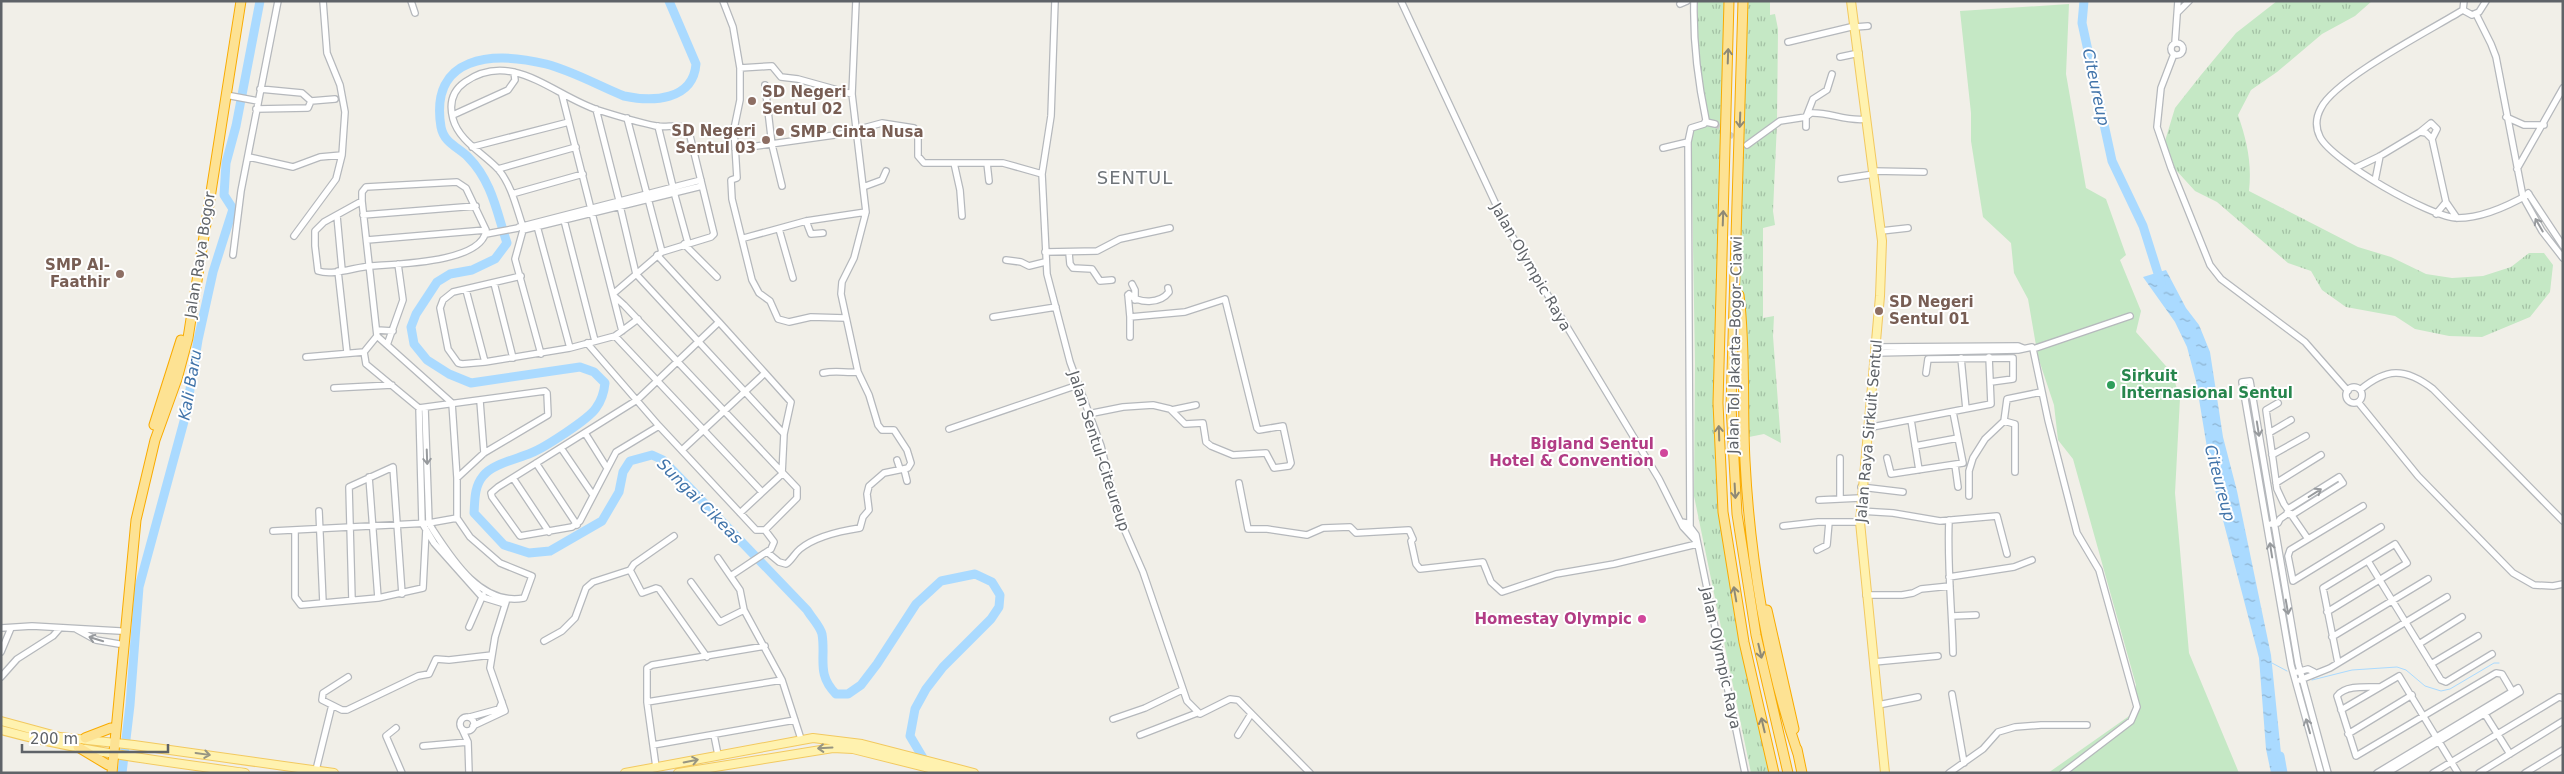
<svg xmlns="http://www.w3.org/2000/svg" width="2564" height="774" font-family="'DejaVu Sans',sans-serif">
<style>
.grass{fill:url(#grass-tufts)}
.garden{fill:#c5e8c5}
.water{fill:url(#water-ripples)}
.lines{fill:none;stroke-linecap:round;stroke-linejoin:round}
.stream{stroke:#aadaff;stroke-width:1}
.river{stroke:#aadaff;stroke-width:9}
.minor-tunnel{stroke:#ccccc8;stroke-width:5.5;stroke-dasharray:5.5 3;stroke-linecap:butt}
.minor-casing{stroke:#b5b8bc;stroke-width:8}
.major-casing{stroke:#f2c960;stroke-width:10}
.highway-casing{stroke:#f9ab00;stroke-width:11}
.minor{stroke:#fff;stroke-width:5.5}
.major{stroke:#fff2af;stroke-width:8}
.highway{stroke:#fde293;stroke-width:9}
.oneway{stroke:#8e8975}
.oneway2{stroke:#979a9d}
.oneway3{stroke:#979581}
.education-dot{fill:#8d6e63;stroke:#fff;stroke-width:2}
.leisure-dot{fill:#2e9e5b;stroke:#fff;stroke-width:2}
.hotel-dot{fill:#d1479c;stroke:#fff;stroke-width:2}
.labels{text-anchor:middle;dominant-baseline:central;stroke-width:4;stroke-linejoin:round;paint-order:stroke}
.education-label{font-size:15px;font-weight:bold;fill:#785e54;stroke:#fff;text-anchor:start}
.street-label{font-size:15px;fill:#5f6368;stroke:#fff}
.leisure-label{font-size:15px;font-weight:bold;fill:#27864d;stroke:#fff;text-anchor:start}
.hotel-label{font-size:15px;font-weight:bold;fill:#b23c85;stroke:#fff;text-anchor:end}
.water-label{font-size:16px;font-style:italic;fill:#4174aa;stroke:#fff}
.quarter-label{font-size:18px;letter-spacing:1px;fill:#70757a;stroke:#fff}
</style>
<defs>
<pattern id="grass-tufts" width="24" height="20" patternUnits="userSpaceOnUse" patternTransform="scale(1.25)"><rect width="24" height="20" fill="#c5e8c5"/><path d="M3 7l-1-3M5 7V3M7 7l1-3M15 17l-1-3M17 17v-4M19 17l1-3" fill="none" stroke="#a3c0a4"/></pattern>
<pattern id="water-ripples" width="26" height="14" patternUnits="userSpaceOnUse" patternTransform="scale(1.25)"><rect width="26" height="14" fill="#aadaff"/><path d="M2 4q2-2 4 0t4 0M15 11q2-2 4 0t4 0" fill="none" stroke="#8eb4d2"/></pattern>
</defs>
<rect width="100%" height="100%" fill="#f1efe8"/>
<path class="grass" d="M1698 1H1729L1718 403 1723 511 1772 773H1751L1694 496 1695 363 1691 127 1704 124 1696 52Z
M1743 1H1770V15L1775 14 1778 29 1777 123 1773 211 1775 225 1763 228V318L1774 316 1773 336 1781 443 1764 434 1744 438 1736 267Z
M2277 1H2372L2355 16 2322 34 2277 72 2251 90 2238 115C2247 141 2252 163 2249 191L2358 247 2391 257 2426 274 2452 278 2483 276 2511 267 2529 253H2544L2553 265 2550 292 2530 317 2482 337 2449 336 2415 329 2395 316 2346 307 2322 290 2311 271 2288 263 2217 202 2195 191 2175 169 2165 141 2175 108 2201 75 2236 33Z"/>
<path class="garden" d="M2069 4 2066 74 2086 188 2106 199 2126 255 2120 260 2141 311 2136 332 2172 373 2180 398 2175 493 2189 653 2239 773H2048L2132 714 2136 685 2073 459 2058 440 2054 405 2038 357 2028 299 2014 273 2011 243 1983 217 1971 141V113L1960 11Z"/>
<path class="water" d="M2166 270 2186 308 2199 325 2210 352 2223 437 2237 491 2271 655 2283 773H2271L2266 749 2259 658 2212 478 2196 381 2187 347 2175 322 2143 277Z"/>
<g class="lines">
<path class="stream" d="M2272 663 2287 671
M2312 680 2352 670 2397 667 2406 670 2425 686 2441 691 2450 689 2494 663H2499"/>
<path class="river" d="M669 1 696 64C693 101 652 102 624 96 599 86 573 71 546 64 493 51 429 55 441 127 444 143 458 147 468 157 492 181 497 213 507 243L495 259 472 270 450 274 437 282 416 314 411 327 414 344 427 360 449 374 471 383 580 367 594 372 605 383C604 393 602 400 596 408 589 419 544 448 531 453 517 459 492 464 483 476 474 487 475 500 474 513L504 545 529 553 550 551 602 521 619 492 623 472 630 461 652 455 663 460 807 610C811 617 820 626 822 634 826 658 816 674 836 694H848L861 685 877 664 916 604 941 581 975 574 992 582 1000 595 999 607 991 619 943 667 926 689 915 709 910 736 932 773
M2084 1 2082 23 2112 161 2143 226 2161 283
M2280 756 2283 773
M122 773 130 705 139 587 186 414 198 340 213 272 233 209 224 195 226 163 236 126 260 1"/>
<path class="minor-tunnel" d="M1715 124 1741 142"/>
<defs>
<path id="minor" d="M411 1 415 13
M723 1 733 27 740 68
M1055 1 1051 116 1042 174 1047 274 1070 362 1101 446 1118 515 1143 572 1187 701 1200 714 1230 699 1238 700 1310 773
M1401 1 1506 226 1659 479 1683 527 1696 541
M2464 1 2463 10 2472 15 2479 12 2486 1
M1680 4 1687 1
M2463 10C2432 29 2335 79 2321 108 2316 117 2315 127 2320 137 2332 161 2431 218 2458 218 2482 218 2508 206 2529 194
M2178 12 2189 1
M2476 14 2491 44 2496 57 2523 197 2542 231 2563 258
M1855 27 1868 26
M1788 42 1855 26
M2175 43 2178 1
M2171 49a6 6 0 1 1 12 0a6 6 0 1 1-12 0Z
M2174 54 2161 88 2157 127 2171 168 2210 265 2221 279 2305 342 2348 391
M1840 57 1859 53
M765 85 772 145 782 186
M260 89 302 93 311 101 335 99
M226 95 258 101
M562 95 622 331
M256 109 308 108 311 101
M596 109 619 200
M453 115 508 90 515 80 514 72
M2506 117 2524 125H2544
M1706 122 1715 124
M658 126 673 187
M1806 127V117L1813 99 1827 90 1832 74
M856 130 882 123 914 128 918 134V156L924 163H1003L1042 174
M2420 132 2431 123 2437 129 2432 139
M1747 145 1780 121 1806 117 1811 113C1830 112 1846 122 1867 119
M472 147 569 122
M1663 148 1688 142
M735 149 856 132
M249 157 293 167 320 157 342 155
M954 163 960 190 962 216
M987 163 989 181
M2355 168 2380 156 2420 132 2426 133 2432 139 2446 202 2457 218
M498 169 576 147
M2517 169 2563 88
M1873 171 1924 172
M1841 179 1874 174
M2375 181 2380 156
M457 182 466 188 486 230C483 263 395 264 371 266 355 267 334 276 318 271L315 246V231L324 222 362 201V192L366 187Z
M863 187 882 180 886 171
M674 192 688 243
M2528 193 2563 246
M512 194 583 174
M362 201 377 336 364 352 366 364 419 408 545 391 547 393 548 415 484 453 457 478V518L470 537 500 563 532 576 524 598C482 606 453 561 433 530L429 523 425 408
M620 206 636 274 784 434 782 474 740 513
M2436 214 2446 202
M363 215 476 206
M337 216 342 270
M564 220 595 341
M806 221 811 234 823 233
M537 226 570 348
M519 227 701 180
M779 229 793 278
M523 230 702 186
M1881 231 1908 228
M486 234 518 228
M294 236 336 179 342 155 345 112 340 85 327 53 323 1
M744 238 806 221 866 212
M367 240 486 230
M684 244 717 277
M1045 252 1097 251 1120 239 1170 228
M1069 253 1070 264 1073 268 1092 269 1100 281 1112 280
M233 255 241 191 278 1
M657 255 719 322 637 400 498 487 491 493 492 497 520 536 572 527 580 521 616 452 659 426
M1006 260 1021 262 1029 266 1045 262
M338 271 347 352
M521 276 453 292 443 300 440 308 448 349 458 363 462 364 485 362 570 348 615 336 638 319
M494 283 513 358
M1132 284 1135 290V300
M466 290 485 362
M613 294 662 252 627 118
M1128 295 1129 294C1139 304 1160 304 1169 292L1168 288
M1128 295 1130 317
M993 317 1056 307
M845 318 811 317 789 322 778 319 770 301 759 293 752 280 732 199 731 180 737 178 734 129 740 100V68L772 66 781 77 798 79 852 94
M719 322 765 373
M377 330 393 331
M377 336 452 403 457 478
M615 336 762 492
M587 343 659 426 756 530H765L797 498V488L624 305 614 296
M387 345 403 300 398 264
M1876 347 2018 346 2023 348
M2033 349 2130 316
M1875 353 2018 350 2032 347 2033 349 2048 420 2077 533 2099 570 2137 707 2131 721 2063 773
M541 354 515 259 523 230 522 224C516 206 511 184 498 169 483 153 459 141 453 119 449 104 452 91 465 82 512 49 554 96 598 110 617 116 637 122 656 126 666 128 677 124 686 128L690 136 714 234 711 237 662 252
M306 357 364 352
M1961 358 1966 409
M823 373C835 370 845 373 858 372
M1926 373 1928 359 2013 358V379L1991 382
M2346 395a8 8 0 1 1 16 0a8 8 0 1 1-16 0Z
M334 388 392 385
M2360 390C2386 368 2405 367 2433 389L2563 521
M480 401 484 453
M2358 402 2418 476 2513 573 2534 585 2553 586 2563 584
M2278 403 2266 410 2277 489 2284 504 2308 539
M419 408 422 523 434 543 482 597 505 604
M1172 410 1196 405
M1088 414 1123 407 1153 405 1170 409 1185 424 1203 423 1206 442 1211 446 1233 455 1266 453 1274 468 1289 466 1291 463 1283 426 1259 430 1257 428 1225 299 1185 312 1130 317V337
M1911 420 1919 470
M2004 421 2015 424V472
M1867 428 1991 404 1989 357
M949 429 1078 385
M585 433 607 468
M2269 433 2291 420
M1915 446 1958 438
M561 448 593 495
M682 450 765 373 791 402 784 434
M2272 455 2306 436
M1887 458 1891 474 1963 463 1953 412
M897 460 900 469
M536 463 577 525
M1955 465 1958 487
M904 469 907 481
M369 477 378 598
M513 478 549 532
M1239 483 1248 529H1267L1307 535 1323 528 1350 527 1356 533 1409 530 1413 539 1411 541 1416 564 1420 569 1483 562 1491 582 1502 592 1556 574 1614 564 1697 544
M2276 483 2321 455
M1861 487 1903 492
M1969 496V471L1973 458 1985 439 2004 421 2007 399 2041 392
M1840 499V458
M1819 500 1860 498
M2363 506 2290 550 2288 556 2293 581 2381 527
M319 511 323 603
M1860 511 1893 513 1940 521 1997 516 2007 554
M1949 520C1947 565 1952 609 1953 653
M1681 522 1687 523 1696 535 1745 773
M2271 524 2278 523 2280 519 2287 514 2292 515 2343 483 2339 477 2288 509 2287 514
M1690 526 1688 142 1691 128 1704 124 1706 120C1698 82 1693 41 1694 1
M1783 526 1818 522H1860
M295 530V597L301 605 378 598 423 588 426 529
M273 531 429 523 457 518
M1817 550 1827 545 1829 522
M767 552 779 562 786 564C792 560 794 554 800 549 816 536 840 531 860 528L863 517 869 510 867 494 869 486 884 473 908 468 911 463 907 450 894 430H882L878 425 869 395 858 372 841 294 842 282 854 258 866 212 852 94 856 1
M718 558 740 590 744 610 782 680 801 739
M2368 561 2441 680 2446 682 2492 654
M630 570 642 593 656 588 659 589 707 657
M732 575 771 549 774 542 765 530
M1949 577 2014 567 2032 560
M691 582 720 622 744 610
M1866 595H1902L1913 593 1921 589 1950 586
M352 600 349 487 393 467 402 594
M2327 612 2407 563 2395 544 2323 588 2338 663
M1952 616 1976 615
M469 627 483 595
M1 628 32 626 120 631
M76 629 96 640 119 644
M2332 637 2428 579
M544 641 562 631 575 618 586 588 593 582 630 570 634 564 674 536
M2419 644 2462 617
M1 652 11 628
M1874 662 1938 656
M2431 664 2478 636
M2297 672 2308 669 2314 672
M1 677 17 659 53 636 60 628
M2300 680 2330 668 2447 597
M2379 687C2366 687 2345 685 2337 696L2356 756 2496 673 2502 674 2512 691
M1952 694 1964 763
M647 702 782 680
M332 705 322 700 323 693 348 677
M1878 705 1918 697
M2341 710 2399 676 2458 773
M2483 711 2510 754
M460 724a7 7 0 1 1 14 0a7 7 0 1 1-14 0Z
M470 717 499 709 502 702
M1113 719 1145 708 1182 690
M473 726 505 711 490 668 495 637 506 602
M396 728 386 736 402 773
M462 729 468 742 469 773
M2348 734 2412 695
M714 735 718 755
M1140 735 1197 713
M1238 735 1251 714
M653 745 795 720
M423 746 468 742
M656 767 647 702V668L652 665 765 646
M316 770 332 705 342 710H347L418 676 429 674 436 659 449 660 492 655
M1949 773 1983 749 1998 732 2015 727 2041 725H2087
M2321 773 2291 665 2242 382 2250 381 2298 663 2328 773
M2377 773 2518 688 2520 692 2387 773
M2433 773 2559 697 2563 698
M2479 773 2563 721
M2525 773 2563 750"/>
<path id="major" d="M1851 1 1882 241 1880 296 1860 522 1885 773
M1 721 60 737 134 745 334 773
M1 730C81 752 163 761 245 773
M625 773 813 738 862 744 974 773
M678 773 833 748 853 749 949 773"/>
<path id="highway" d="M1729 1 1718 403 1723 512 1744 642 1774 773
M1743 1 1731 406 1737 514 1756 635 1788 773
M1739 295C1746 351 1742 405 1745 461 1750 558 1767 662 1798 754
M154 425 181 340
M1767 610 1794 729
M85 738 111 728
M78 747 108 765
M1797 749 1802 773
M112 773 136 520 155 440 177 379 188 338 241 1"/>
</defs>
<use href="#minor" class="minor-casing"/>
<use href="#major" class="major-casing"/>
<use href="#highway" class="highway-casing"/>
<use href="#minor" class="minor"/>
<use href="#major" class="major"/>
<use href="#highway" class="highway"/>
</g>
<defs><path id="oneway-shaft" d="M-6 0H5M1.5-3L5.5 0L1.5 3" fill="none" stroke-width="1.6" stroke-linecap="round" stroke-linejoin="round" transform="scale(1.25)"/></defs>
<g class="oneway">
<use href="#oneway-shaft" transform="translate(1728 56) rotate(-88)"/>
<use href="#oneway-shaft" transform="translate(1740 120) rotate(92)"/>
<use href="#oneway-shaft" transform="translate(1723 218) rotate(-88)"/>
<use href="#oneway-shaft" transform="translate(1719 433) rotate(-92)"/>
<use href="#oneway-shaft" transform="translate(1735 491) rotate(87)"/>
<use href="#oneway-shaft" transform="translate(1735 594) rotate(-100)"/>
<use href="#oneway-shaft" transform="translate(1760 651) rotate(77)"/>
<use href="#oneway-shaft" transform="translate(1763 725) rotate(-103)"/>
</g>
<g class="oneway2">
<use href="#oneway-shaft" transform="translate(2539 225) rotate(-120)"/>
<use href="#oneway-shaft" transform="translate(2258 429) rotate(81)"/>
<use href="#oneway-shaft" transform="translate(427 457) rotate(88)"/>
<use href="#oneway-shaft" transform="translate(2315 493) rotate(-32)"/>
<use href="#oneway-shaft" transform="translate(2271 550) rotate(-99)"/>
<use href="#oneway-shaft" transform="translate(2287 607) rotate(80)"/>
<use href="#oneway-shaft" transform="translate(96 639) rotate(-163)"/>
<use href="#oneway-shaft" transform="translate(2308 726) rotate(-106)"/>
</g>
<g class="oneway3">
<use href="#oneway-shaft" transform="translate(825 748) rotate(177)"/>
<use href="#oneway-shaft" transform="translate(203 754) rotate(8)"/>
<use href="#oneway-shaft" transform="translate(691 761) rotate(-11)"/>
</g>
<g class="education-dot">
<circle cx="752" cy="101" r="5"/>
<circle cx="780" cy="132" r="5"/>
<circle cx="766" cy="140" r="5"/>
<circle cx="120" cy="274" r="5"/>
<circle cx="1879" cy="311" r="5"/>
</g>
<circle class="leisure-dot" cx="2111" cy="385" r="5"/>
<g class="hotel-dot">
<circle cx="1664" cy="453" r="5"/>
<circle cx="1642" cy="619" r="5"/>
</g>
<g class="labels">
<g class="education-label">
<text x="762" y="92">SD Negeri<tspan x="762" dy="17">Sentul 02</tspan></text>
<text x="756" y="131" text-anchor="end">SD Negeri<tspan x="756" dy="17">Sentul 03</tspan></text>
<text x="790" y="132">SMP Cinta Nusa</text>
<text x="110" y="265" text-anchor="end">SMP Al-<tspan x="110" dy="17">Faathir</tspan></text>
<text x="1889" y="302">SD Negeri<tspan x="1889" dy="17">Sentul 01</tspan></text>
</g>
<g class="street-label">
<text transform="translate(200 255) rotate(-81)">Jalan Raya Bogor</text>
<text transform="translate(1531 267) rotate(60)">Jalan Olympic Raya</text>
<text transform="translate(1735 345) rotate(-89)">Jalan Tol Jakarta–Bogor–Ciawi</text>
<text transform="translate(1869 431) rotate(-85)">Jalan Raya Sirkuit Sentul</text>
<text transform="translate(1099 451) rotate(72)">Jalan Sentul-Citeureup</text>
<text transform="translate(1721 658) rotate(78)">Jalan Olympic Raya</text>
</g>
<g class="leisure-label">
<text x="2121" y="376">Sirkuit<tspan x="2121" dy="17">Internasional Sentul</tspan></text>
</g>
<g class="hotel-label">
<text x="1654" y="444">Bigland Sentul<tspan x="1654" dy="17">Hotel &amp; Convention</tspan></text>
<text x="1632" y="619">Homestay Olympic</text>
</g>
<g class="water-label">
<text transform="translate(2096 87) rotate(78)">Citeureup</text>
<text transform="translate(190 385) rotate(-80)">Kali Baru</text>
<text transform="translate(2220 483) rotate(75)">Citeureup</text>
<text transform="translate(700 501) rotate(45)">Sungai Cikeas</text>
</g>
<g class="quarter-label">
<text x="1135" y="177">SENTUL</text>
</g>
</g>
<rect width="2564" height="774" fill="none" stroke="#5f6368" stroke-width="5"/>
<path d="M22 744v8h146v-8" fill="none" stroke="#5f6368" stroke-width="2.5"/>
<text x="30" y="744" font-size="15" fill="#5f6368" stroke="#ffffff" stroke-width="4" paint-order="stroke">200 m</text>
</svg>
